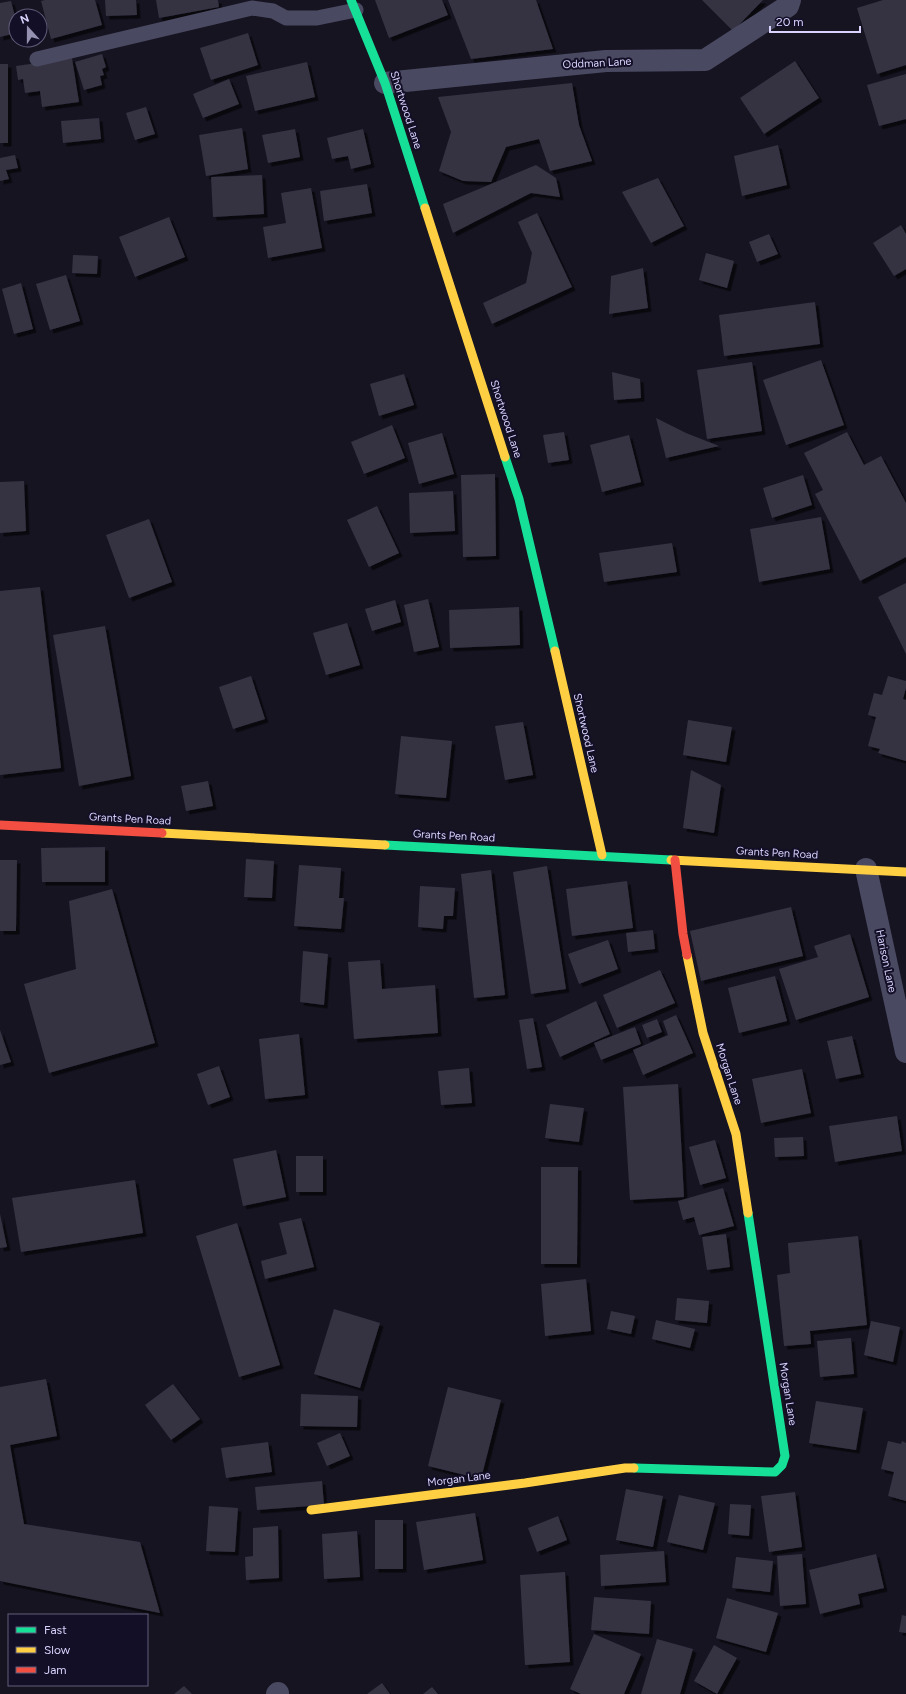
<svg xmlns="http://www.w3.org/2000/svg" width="906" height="1694" font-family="Figtree,sans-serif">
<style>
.building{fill:#343243;filter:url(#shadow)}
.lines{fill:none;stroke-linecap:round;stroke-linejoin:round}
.lane{stroke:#4a4962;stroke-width:15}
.street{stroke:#4a4962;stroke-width:22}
.fast{stroke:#16e098;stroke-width:9}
.slow{stroke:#ffcf43;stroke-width:9}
.jam{stroke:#f24e42;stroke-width:9}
.labels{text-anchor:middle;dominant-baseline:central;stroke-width:4;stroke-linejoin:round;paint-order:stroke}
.street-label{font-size:11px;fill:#d9d4ff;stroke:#130f26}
</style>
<defs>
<filter id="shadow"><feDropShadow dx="3.5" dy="3.5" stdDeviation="0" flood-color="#0009"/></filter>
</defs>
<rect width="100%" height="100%" fill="#161421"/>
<path class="building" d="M45 0H95L102 25 51 39 41 1Z
M105 0H136L137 15 106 16Z
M156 0H218L219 7 159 18Z
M375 0H442L448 15 389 38Z
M448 0H536L553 49 471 59Z
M702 0H763L733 31Z
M883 0H906V65L877 74 857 8Z
M11 1 16 20V33L0 37V3Z
M248 33 258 65 211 80 200 48Z
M102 54 106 67 102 69 104 75 100 76 102 85 84 90 75 62Z
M72 58 79 102 42 107 40 91 25 93 23 79 18 80 16 66Z
M795 61 819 98 764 134 740 98Z
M307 62 315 97 255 111 246 76Z
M0 64H8V143H0Z
M906 74V119L879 126 867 85Z
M229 79 239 104 203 118 193 94Z
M572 83 579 125 592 161 550 171 539 139 506 147 491 182 463 181 439 171 451 132 438 97Z
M146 107 155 134 135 140 126 113Z
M99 118 101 139 63 143 61 121Z
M242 128 248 169 206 176 199 135Z
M295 129 300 157 268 163 262 135Z
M363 129 371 164 351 169 348 156 332 159 327 138Z
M778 145 787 185 742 196 734 156Z
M15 155 18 168 6 170 9 179 0 181V158Z
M536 165 556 178 560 197 531 193 453 233 443 204Z
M262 175 264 214 213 217 211 177Z
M658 178 684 226 651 243 622 192Z
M367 184 372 213 324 221 320 191Z
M311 188 322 248 268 258 263 227 286 223 281 193Z
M537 213 572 287 492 324 483 303 526 283 532 253 518 222Z
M169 217 185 257 135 277 119 237Z
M901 225 906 234V269L894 276 873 243Z
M769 234 778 254 757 262 749 242Z
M706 253 734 261 727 288 699 280Z
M73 255 98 256 97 274 72 273Z
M643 268 648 308 609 314 611 276Z
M66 275 80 321 50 330 36 284Z
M21 283 33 329 14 334 2 289Z
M815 302 820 344 724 356 719 315Z
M821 360 844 425 786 445 763 380Z
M752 362 762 431 707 439 697 370Z
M612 372 640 379 641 398 614 400Z
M404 374 414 405 379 416 370 384Z
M656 418 686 433 719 446 666 458Z
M392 425 405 458 364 474 351 442Z
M564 432 569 460 548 463 543 435Z
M847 432 864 465 881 456 906 503V557L860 581 815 494 823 490 804 453Z
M442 433 454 474 419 484 408 443Z
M629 435 641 482 602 492 590 445Z
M495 474 496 556 463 557 461 475Z
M803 475 812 505 772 518 763 488Z
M24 481 26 531 0 533V482Z
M453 491 455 531 410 533 409 493Z
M377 506 399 553 369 567 347 520Z
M821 517 830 569 759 582 750 529Z
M149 519 172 582 129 598 106 535Z
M672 543 677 572 604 582 599 553Z
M906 583V654L878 597Z
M40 587 61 768 0 775V591Z
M428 599 439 647 414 652 404 605Z
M395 600 401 622 372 631 365 609Z
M519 607 520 645 450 648 449 610Z
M347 623 360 665 326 675 313 633Z
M105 626 131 776 79 786 53 635Z
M251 676 265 719 233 729 219 687Z
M888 676 906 681V688L903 699 906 700V761L878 753 880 749 868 746 876 717 868 715 874 693 882 695Z
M688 720 732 727 726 762 683 755Z
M523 722 533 775 505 780 495 726Z
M401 736 452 741 446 798 395 794Z
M691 770 721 785 714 833 683 828Z
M208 781 213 806 186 811 181 786Z
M105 847V882H42L41 848Z
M246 859 274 861 272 898 244 897Z
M0 860H17L16 931H0Z
M299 865 341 868 339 898H344L341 929 294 926Z
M547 866 566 989 531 994 513 872Z
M491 870 505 995 474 998 461 874Z
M627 881 633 928 572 936 566 889Z
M420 886 455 888 453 916H444L443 929 418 927Z
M112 889 155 1043 49 1073 24 984 76 969 69 901Z
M791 907 803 956 701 981 690 931Z
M653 930 655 949 628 952 626 933Z
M850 934 869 997 796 1020 779 969 818 957 814 946Z
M608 940 618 969 579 984 568 954Z
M303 951 328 954 324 1005 300 1002Z
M380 960 382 989 435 985 438 1033 354 1039 348 962Z
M660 970 675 1003 617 1028 603 995Z
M775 976 787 1021 739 1033 728 988Z
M596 1001 610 1034 560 1057 546 1025Z
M676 1015 693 1053 643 1075 633 1050 668 1035 663 1021Z
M533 1018 542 1067 527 1069 519 1020Z
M657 1019 662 1032 647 1038 642 1025Z
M635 1027 641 1044 601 1060 594 1043Z
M0 1030 11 1062 0 1065Z
M299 1034 305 1095 265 1099 259 1039Z
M852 1036 861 1074 836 1079 827 1041Z
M219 1066 230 1097 208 1105 197 1074Z
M469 1068 472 1103 441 1105 438 1071Z
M802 1069 811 1113 761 1123 752 1079Z
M678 1084 684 1197 630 1200 623 1087Z
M550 1104 584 1108 579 1142 545 1138Z
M897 1116 902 1151 835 1162 829 1126Z
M803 1137 804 1156 775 1157 774 1138Z
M715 1140 726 1178 700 1185 689 1147Z
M276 1150 286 1197 243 1206 233 1159Z
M296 1156H323V1192H296Z
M541 1167H578L577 1264H541Z
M135 1180 143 1233 21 1252 12 1198Z
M723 1188 734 1226 699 1235 694 1217 683 1220 678 1201Z
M0 1214 7 1247 0 1248Z
M301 1218 314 1267 265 1279 261 1261 287 1254 279 1223Z
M237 1223 280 1365 239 1377 196 1236Z
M726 1234 730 1267 707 1270 702 1237Z
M858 1236 867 1325 810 1331 811 1344 784 1346 777 1275 790 1273 788 1243Z
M586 1279 591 1331 545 1336 541 1284Z
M677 1298 709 1301 707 1323 675 1320Z
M334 1309 380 1323 360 1388 314 1374Z
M611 1311 635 1316 631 1334 607 1329Z
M656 1320 695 1329 690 1348 652 1339Z
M871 1321 900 1327 893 1362 864 1355Z
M851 1338 854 1374 820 1377 817 1341Z
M46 1379 57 1436 10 1445 24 1524 140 1542 160 1613 0 1581V1387Z
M173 1384 200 1419 171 1440 145 1405Z
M448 1387 501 1400 481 1479 428 1466Z
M301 1394 358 1396 357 1427 300 1426Z
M816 1401 863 1408 856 1450 809 1443Z
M340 1433 350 1456 327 1466 317 1443Z
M888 1441 901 1444 902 1441 906 1443V1501L888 1496 894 1472 881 1469Z
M268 1442 272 1472 226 1478 221 1448Z
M322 1481 324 1505 257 1510 255 1487Z
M626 1489 663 1496 653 1547 616 1540Z
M795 1492 802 1547 769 1552 761 1496Z
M679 1495 715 1503 703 1550 667 1542Z
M730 1504 751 1505 749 1536 728 1534Z
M209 1506 238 1508 235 1552 206 1551Z
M475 1513 483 1560 424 1570 416 1522Z
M558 1516 567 1540 537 1552 528 1528Z
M375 1520H403V1569H375Z
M278 1526 279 1578 246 1580 245 1557 253 1556V1528Z
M357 1531 360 1577 324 1579 322 1534Z
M664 1551 666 1582 601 1586 600 1555Z
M802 1554 806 1604 780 1606 777 1556Z
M876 1554 884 1588 858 1594 860 1604 820 1614 809 1570Z
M736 1557 773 1561 770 1592 732 1588Z
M565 1572 570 1662 525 1665 520 1575Z
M594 1597 651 1601 649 1634 591 1630Z
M727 1598 778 1613 766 1652 716 1638Z
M902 1615 906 1616V1633L899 1632Z
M594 1634 641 1654 624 1694H581L570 1689Z
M657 1639 693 1649 680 1694H641Z
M714 1645 737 1658 717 1694 694 1681Z
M382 1683 390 1694H367Z
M184 1686 192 1694H174Z
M432 1687 438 1694H423Z"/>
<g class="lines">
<path class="lane" d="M37 59 252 8 273 11 286 18H317L356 10"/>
<path class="street" d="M385 83 606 61 705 60 788 6 790 0
M866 869 906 1052
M277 1694 278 1693"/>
<path class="fast" d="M351 0 385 83 425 208
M505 457 519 499 555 651
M385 845 671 860
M634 1468 775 1472 782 1465 785 1456 748 1213"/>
<path class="slow" d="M425 208 505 457
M555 651 602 855
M162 833 385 845
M671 860 906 872
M687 955 703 1033 736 1134 748 1213
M311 1510 525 1483 625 1468H634"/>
<path class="jam" d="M0 825 162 833
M675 860 683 934 687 955"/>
</g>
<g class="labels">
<g class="street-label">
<text transform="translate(597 63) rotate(-3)">Oddman Lane</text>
<text transform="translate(406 110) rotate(72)">Shortwood Lane</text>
<text transform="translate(506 419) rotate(72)">Shortwood Lane</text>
<text transform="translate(586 733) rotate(77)">Shortwood Lane</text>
<text transform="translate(130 819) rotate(3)">Grants Pen Road</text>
<text transform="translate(454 836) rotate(3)">Grants Pen Road</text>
<text transform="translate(777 853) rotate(3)">Grants Pen Road</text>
<text transform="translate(886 961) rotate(78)">Harison Lane</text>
<text transform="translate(729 1074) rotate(72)">Morgan Lane</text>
<text transform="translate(788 1394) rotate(81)">Morgan Lane</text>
<text transform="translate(459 1479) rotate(-7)">Morgan Lane</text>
</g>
</g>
<rect x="8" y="1614" width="140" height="72" fill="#130f26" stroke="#625e7d"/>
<rect x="16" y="1627" width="20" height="6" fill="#16e098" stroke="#625e7d"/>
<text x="44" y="1634" font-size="12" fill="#d9d4ff">Fast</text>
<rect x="16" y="1647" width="20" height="6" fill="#ffcf43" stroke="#625e7d"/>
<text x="44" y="1654" font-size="12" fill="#d9d4ff">Slow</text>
<rect x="16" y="1667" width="20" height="6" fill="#f24e42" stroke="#625e7d"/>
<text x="44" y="1674" font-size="12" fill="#d9d4ff">Jam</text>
<g transform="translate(28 28) rotate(339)"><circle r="19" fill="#130f26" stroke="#625e7d"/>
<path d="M0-3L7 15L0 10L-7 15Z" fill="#9591b1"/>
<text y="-6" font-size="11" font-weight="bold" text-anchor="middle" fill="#d9d4ff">N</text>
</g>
<path d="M770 26v6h90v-6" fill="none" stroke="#d9d4ff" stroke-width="2"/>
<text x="776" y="26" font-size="12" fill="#d9d4ff" stroke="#130f26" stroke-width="3" paint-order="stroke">20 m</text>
</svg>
